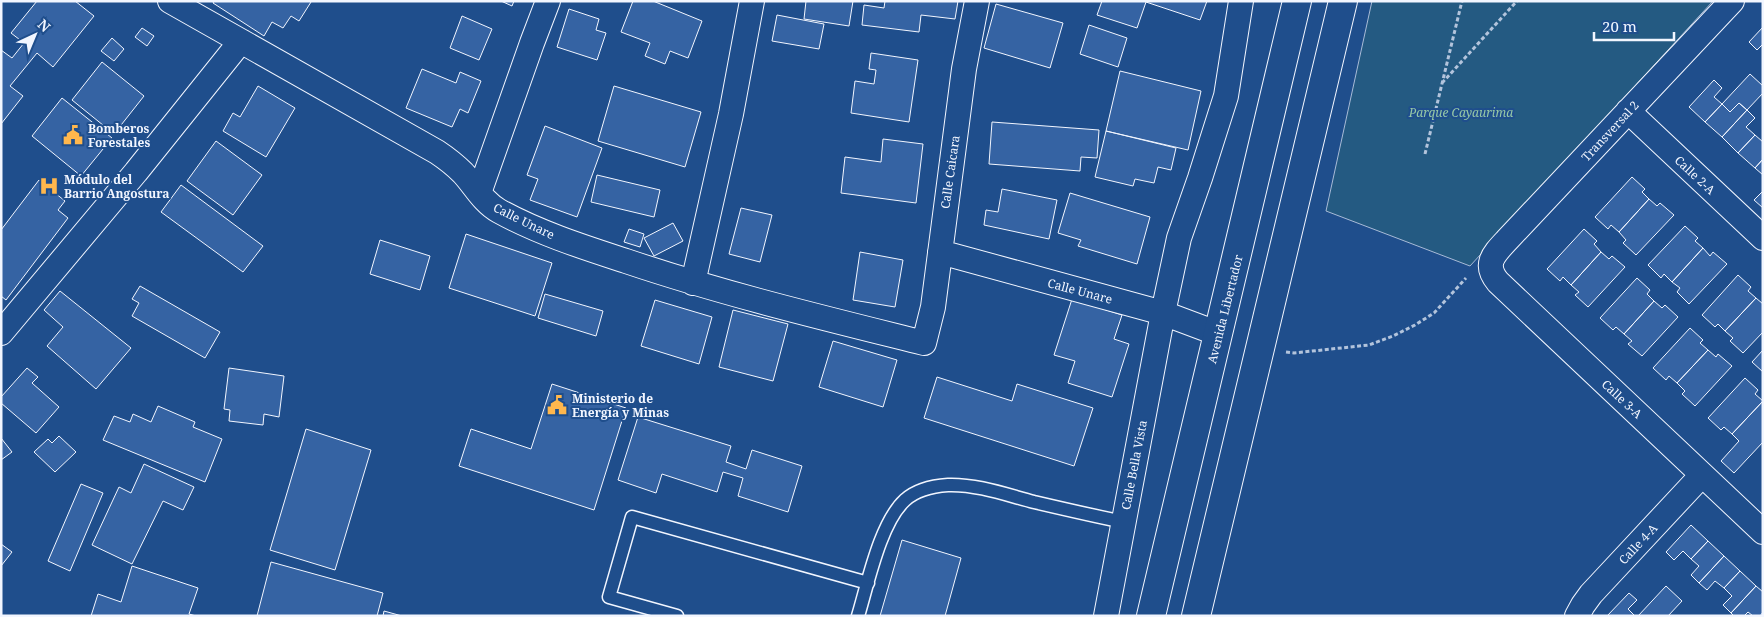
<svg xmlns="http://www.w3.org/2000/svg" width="1764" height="617" font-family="'Noto Serif',serif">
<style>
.green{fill:#245a82;stroke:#a8bbd7}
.building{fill:#3563a3;stroke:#f2f6ff}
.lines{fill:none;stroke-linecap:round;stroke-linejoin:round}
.lane-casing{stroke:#f2f6ff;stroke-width:15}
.street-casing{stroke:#f2f6ff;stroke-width:26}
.primary-casing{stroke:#f2f6ff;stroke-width:30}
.path{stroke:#b3c4dc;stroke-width:3;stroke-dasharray:4 2.5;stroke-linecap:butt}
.lane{stroke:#1f4e8c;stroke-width:12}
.street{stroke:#1f4e8c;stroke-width:24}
.primary{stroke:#1f4e8c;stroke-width:28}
.labels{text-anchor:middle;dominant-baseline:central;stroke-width:4;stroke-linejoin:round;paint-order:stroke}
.park-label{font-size:12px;font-style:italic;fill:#97c8a6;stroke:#1f4e8c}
.poi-label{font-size:12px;font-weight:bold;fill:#f2f6ff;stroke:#1f4e8c;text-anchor:start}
.street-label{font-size:12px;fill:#f2f6ff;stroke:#1f4e8c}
</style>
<rect width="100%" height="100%" fill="#1f4e8c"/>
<path class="green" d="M1372 1H1713L1470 266 1326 211Z"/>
<path class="building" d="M37 1H75L94 16 53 67 37 53 10 86 23 96 1 124V50L12 58 24 43 11 33Z
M214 1H310L311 2 299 21 291 16 283 28 272 22 264 36 213 3Z
M501 1H514L512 6Z
M633 1H653L702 21 688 58 670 51 665 64 645 56 650 43 621 32Z
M806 1H853L849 26 804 19Z
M885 1H958L955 19 921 15 919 32 862 25 864 5 884 8Z
M1102 1H1207L1200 20 1146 2 1137 28 1097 15Z
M996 4 1063 23 1050 68 984 48Z
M569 9 599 19 596 30 606 33 597 60 557 47Z
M777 15 824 24 819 49 772 41Z
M462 16 492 29 479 60 450 48Z
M1089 25 1127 38 1118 67 1080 54Z
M1763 27V44L1757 50 1749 42Z
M142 28 154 36 147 46 135 37Z
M112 38 124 49 114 61 101 51Z
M871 53 918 60 909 122 851 113 855 81 874 84 876 70 869 69Z
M102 62 144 96 114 134 72 100Z
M422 69 456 83 460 72 481 81 468 113 460 109 452 127 406 108Z
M1120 71 1201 91 1188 150 1106 131Z
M1750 74 1763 86V93L1747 110 1739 103 1730 112 1722 104Z
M1714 80 1722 88 1714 97 1722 104 1705 122 1689 107Z
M258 86 295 108 266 157 223 131 233 113 240 117Z
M614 86 701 112 685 167 598 141Z
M62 98 112 138 81 176 32 136Z
M1739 103 1747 110 1722 137 1705 122 1722 104 1730 112Z
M1747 110 1755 118 1746 127 1755 135 1738 153 1722 137Z
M992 122 1099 130 1097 158 1081 157 1080 171 989 164Z
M545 126 602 148 577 217 530 200 538 179 527 175Z
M1106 131 1176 148 1171 170 1158 167 1154 183 1135 179 1133 186 1095 177Z
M1755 135 1763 142V159L1755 168 1738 153Z
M883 139 923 144 916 203 841 193 845 157 881 162Z
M216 141 262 175 233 215 187 181Z
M1763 159V175L1755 168Z
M597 175 660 190 654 217 591 202Z
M1632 177 1645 189 1642 192 1649 199 1619 232 1611 225 1608 229 1595 217Z
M39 180 65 201 58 210 68 218 6 300 1 296V230Z
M181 185 263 246 243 272 161 212Z
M1002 189 1057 200 1049 239 984 225 986 210 998 212Z
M1763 191V208L1754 200Z
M1070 193 1150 217 1137 264 1078 246 1081 240 1058 233Z
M1649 199 1657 206 1660 203 1674 215 1636 255 1623 243 1626 240 1619 232Z
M741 208 772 215 760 262 729 254Z
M673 223 683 241 654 256 644 238Z
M1685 226 1698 238 1695 241 1703 248 1672 282 1664 274 1661 278 1648 265Z
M629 229 644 234 640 247 624 242Z
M1584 229 1597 241 1594 244 1601 252 1571 285 1563 277 1560 281 1547 269Z
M466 234 552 263 535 316 449 288Z
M380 240 430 256 420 290 370 274Z
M1703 248 1710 256 1713 252 1727 264 1689 304 1677 292 1680 288 1672 282Z
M860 252 903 260 895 307 853 300Z
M1601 252 1609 259 1612 256 1625 267 1588 307 1575 295 1579 292 1571 285Z
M1738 275 1751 287 1748 291 1756 298 1725 331 1718 324 1715 327 1702 315Z
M1637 278 1650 290 1647 294 1654 301 1624 334 1616 327 1613 330 1600 318Z
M140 286 220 332 205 358 132 316 139 303 132 299Z
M60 291 131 348 96 389 47 346 63 327 44 310Z
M545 294 603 311 596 336 538 318Z
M1756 298 1763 304V332L1743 353 1730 341 1733 338 1725 331Z
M1072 299 1122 315 1114 339 1129 344 1112 397 1068 383 1075 361 1054 355Z
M655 300 712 317 699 364 641 346Z
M1654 301 1662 308 1665 305 1678 317 1642 356 1628 344 1632 341 1624 334Z
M733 310 788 324 773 381 719 367Z
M1690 328 1703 340 1700 343 1708 350 1677 383 1669 376 1666 380 1653 368Z
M833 341 897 360 883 407 819 387Z
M1708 350 1716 357 1718 354 1732 366 1695 406 1682 394 1685 391 1677 383Z
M1763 350V372L1752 362Z
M27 368 38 377 32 383 59 407 36 433 1 403V397Z
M229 368 284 376 279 417 264 414 263 425 229 421 230 410 224 409Z
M937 377 1012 401 1017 384 1093 408 1074 466 924 418Z
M1745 378 1758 390 1755 394 1763 401 1732 434 1724 427 1721 430 1708 418Z
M552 384 626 408 594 510 459 466 471 429 531 449Z
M1763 401V442L1734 473 1721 461 1739 441 1732 434Z
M158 406 195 422 193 427 222 439 205 482 103 440 114 416 130 422 133 414 151 422Z
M638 417 731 446 726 462 746 469 752 450 802 466 788 512 738 496 743 478 723 472 717 492 662 474 656 493 618 480Z
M306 429 371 450 335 570 270 550Z
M59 436 76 452 55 472 34 452 48 439 52 443Z
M1 438 12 452 1 460Z
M144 464 194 487 183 510 163 501 132 564 92 545 119 487 131 493Z
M81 484 103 493 70 571 48 561Z
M1691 525 1708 541 1691 559 1683 551 1674 560 1666 552Z
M902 540 961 558 945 616H880Z
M1708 541 1724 556 1699 583 1691 575 1699 566 1691 559Z
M1 544 12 552 1 566Z
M1724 556 1740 571 1724 588 1715 581 1707 590 1699 583Z
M271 562 383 593 377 616H257Z
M132 566 198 588 189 614 196 616H91L98 594 121 602Z
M1740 571 1756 586 1731 613 1723 605 1732 596 1724 588Z
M1666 586 1682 601 1668 616H1638Z
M1756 586 1763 592V612L1760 616H1753L1748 612 1744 616H1734L1731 613Z
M1629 593 1637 600 1628 609 1635 616H1607Z
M384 611 402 616H383Z"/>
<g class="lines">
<defs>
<path id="lane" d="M677 616 609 597 632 517 868 583
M858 616C868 583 880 523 905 500 916 490 933 486 948 485 977 484 1007 495 1034 502 1064 509 1094 516 1124 522"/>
<path id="street" d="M170 1 437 152C446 158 455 165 463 173 475 186 483 202 499 211 539 233 583 247 626 261 724 294 824 318 924 343L933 307 964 69 977 1
M1732 1 1507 240C1494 254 1483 264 1498 282L1763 532
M1628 111 1763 238
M479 193 532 43 548 1
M940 252 1163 313 1219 334
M693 283 731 114 752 1
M1 333 136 172 241 41
M1106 616 1163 313 1179 238 1200 178 1226 96 1241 1
M1577 616 1583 605 1591 594 1702 475"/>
<path id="primary" d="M1151 616 1297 1
M1196 616 1343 1"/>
</defs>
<use href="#lane" class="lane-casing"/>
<use href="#street" class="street-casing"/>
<use href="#primary" class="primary-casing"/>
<path class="path" d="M1442 83 1517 1
M1425 154 1462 1
M1286 352 1294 353 1369 345 1393 336 1415 325 1434 313 1466 278"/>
<use href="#lane" class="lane"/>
<use href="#street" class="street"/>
<use href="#primary" class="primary"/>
</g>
<defs>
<symbol id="civic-bare" viewBox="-9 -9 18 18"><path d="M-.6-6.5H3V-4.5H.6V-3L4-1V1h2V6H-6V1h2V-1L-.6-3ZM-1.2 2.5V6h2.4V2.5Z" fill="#ffb74d" stroke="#1f4e8c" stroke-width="2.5" paint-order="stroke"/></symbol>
<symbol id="hospital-bare" viewBox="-9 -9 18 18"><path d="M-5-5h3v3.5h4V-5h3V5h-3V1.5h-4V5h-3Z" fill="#ffb74d" stroke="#1f4e8c" stroke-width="2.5" paint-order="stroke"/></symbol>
</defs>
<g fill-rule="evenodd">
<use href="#civic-bare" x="59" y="121" width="28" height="28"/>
<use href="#hospital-bare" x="35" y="172" width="28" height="28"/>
<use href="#civic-bare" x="543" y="391" width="28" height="28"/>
</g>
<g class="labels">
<g class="park-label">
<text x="1461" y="112">Parque Cayaurima</text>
</g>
<g class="poi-label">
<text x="88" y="128">Bomberos<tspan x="88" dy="14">Forestales</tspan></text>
<text x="64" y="179">Módulo del<tspan x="64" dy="14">Barrio Angostura</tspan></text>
<text x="572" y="398">Ministerio de<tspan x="572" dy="14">Energía y Minas</tspan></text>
</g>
<g class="street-label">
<text transform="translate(1610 131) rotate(-47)">Transversal 2</text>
<text transform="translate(950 172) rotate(-82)">Calle Caicara</text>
<text transform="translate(1695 175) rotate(43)">Calle 2-A</text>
<text transform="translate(524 221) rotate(26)">Calle Unare</text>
<text transform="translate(1080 291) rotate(15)">Calle Unare</text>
<text transform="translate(1225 309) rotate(-76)">Avenida Libertador</text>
<text transform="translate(1622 399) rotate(43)">Calle 3-A</text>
<text transform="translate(1134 465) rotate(-79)">Calle Bella Vista</text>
<text transform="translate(1638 544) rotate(-47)">Calle 4-A</text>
</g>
</g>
<rect width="1764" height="617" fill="none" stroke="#f2f6ff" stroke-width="5"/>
<g transform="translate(35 35) rotate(44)" stroke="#1f4e8c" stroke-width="4" paint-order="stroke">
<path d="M0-4L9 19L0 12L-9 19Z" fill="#f2f6ff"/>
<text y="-8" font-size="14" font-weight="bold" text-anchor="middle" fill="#f2f6ff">N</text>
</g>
<path d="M1594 32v8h80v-8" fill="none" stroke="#f2f6ff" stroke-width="2.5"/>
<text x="1602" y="32" font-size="15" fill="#f2f6ff" stroke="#1f4e8c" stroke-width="4" paint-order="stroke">20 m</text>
</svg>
